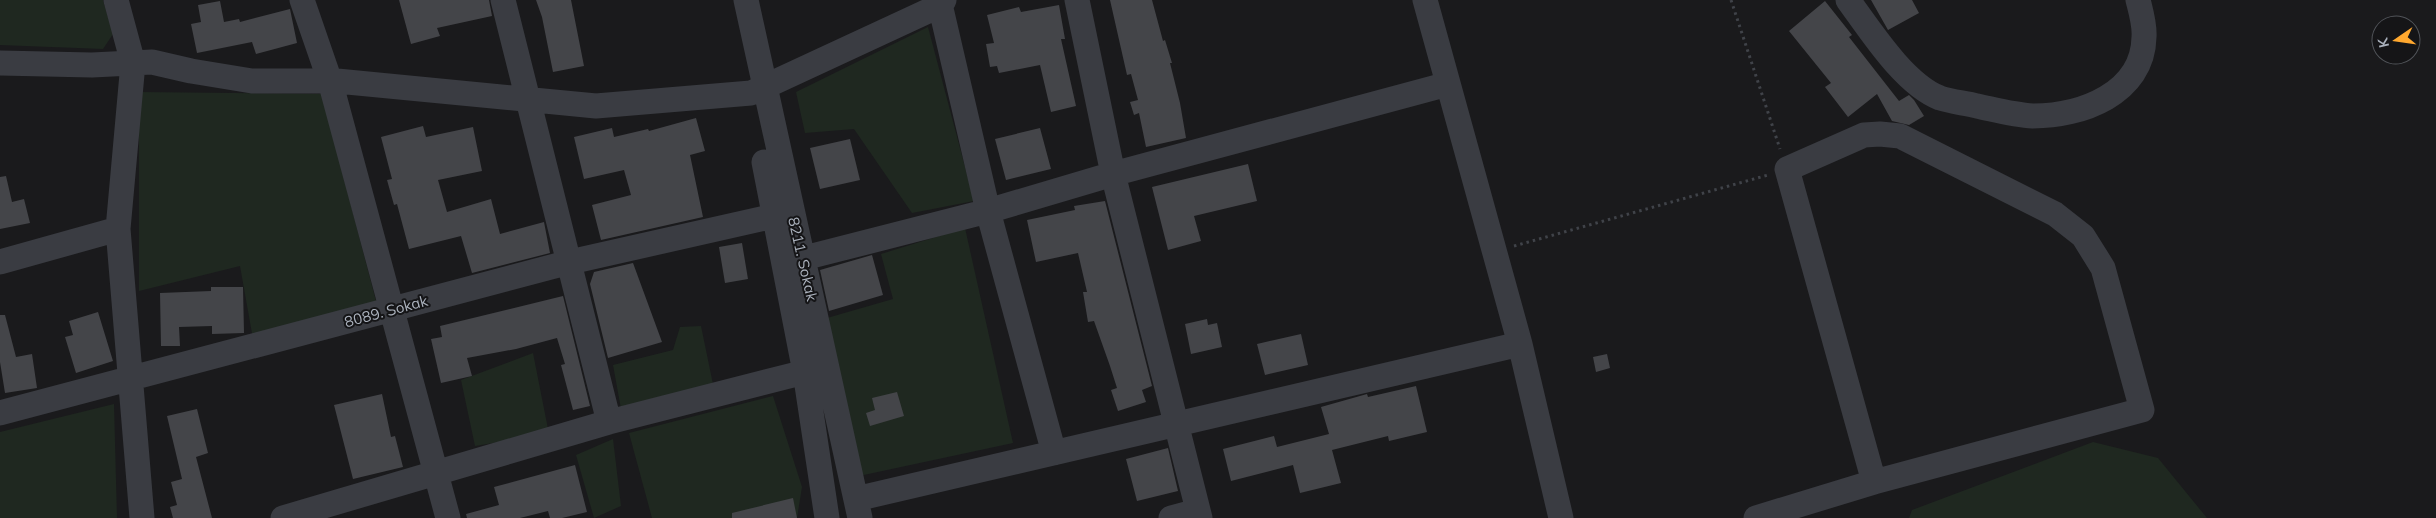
<svg xmlns="http://www.w3.org/2000/svg" width="2436" height="518" font-family="Mulish,sans-serif">
<style>
.green{fill:#1f2820}
.building{fill:#444549}
.lines{fill:none;stroke-linecap:round;stroke-linejoin:round}
.path{stroke:#404349;stroke-width:3;stroke-dasharray:2.5 4;stroke-linecap:butt}
.minor{stroke:#3a3c42;stroke-width:25}
.labels{text-anchor:middle;dominant-baseline:central;stroke-width:4;stroke-linejoin:round;paint-order:stroke}
.street-label{font-size:15px;fill:#abb2bd;stroke:#151517}
</style>
<rect width="100%" height="100%" fill="#1a1a1c"/>
<path class="green" d="M0 0H103L113 34 103 49 0 45Z
M928 27 974 201 912 213 854 129 805 133 796 92Z
M139 92 322 94 377 305 253 339 240 266 139 291Z
M965 228 1013 443 859 476 827 318 893 299 881 254Z
M701 326 714 389 621 409 613 365 673 350 680 327Z
M533 353 549 434 475 446 461 380Z
M773 396 802 487 797 518H652L629 433Z
M114 404 117 518H0V432Z
M613 439 621 506 594 518 576 455Z
M2093 442 2158 458 2207 518H1909L1912 510Z"/>
<path class="building" d="M399 0H489L492 16 437 28 440 36 411 44Z
M536 0H571L584 66 553 72 542 17Z
M1110 0H1152L1163 41 1165 40 1172 63H1170L1180 103 1186 138 1146 147 1139 113 1134 115 1130 102 1138 100 1131 74 1127 75Z
M1871 0H1912L1919 13 1888 30Z
M220 1 224 22 239 19 240 22 290 9 297 43 256 54 252 42 197 53 191 24 201 22 198 5Z
M1825 1 1852 35 1849 37 1899 101 1909 95 1914 100 1924 116 1909 125 1892 121 1877 94 1848 117 1825 87 1831 83 1789 31Z
M1059 5 1065 39H1061L1076 106 1051 112 1040 65 999 73 997 66 990 67 986 44 994 43 987 15 1019 7 1021 12Z
M696 118 705 151 690 155 703 217 601 240 592 205 631 195 624 170 584 179 574 137 612 128 614 137 648 129 649 131Z
M423 126 426 137 473 127 482 171 438 180 447 212 491 199 500 234 544 222 550 253 472 273 461 236 409 249 397 204 394 205 387 180 392 179 381 137Z
M1040 128 1051 169 1006 180 995 139Z
M850 139 860 180 820 189 810 148Z
M1248 164 1257 201 1194 216 1201 241 1168 250 1152 187Z
M6 176 12 202 24 199 30 223 0 229V177Z
M1105 201 1152 386 1142 390 1146 402 1118 411 1111 390 1117 388 1110 366 1094 321 1088 322 1083 292H1087L1078 253 1036 262 1027 220 1075 210 1074 206Z
M742 243 748 279 725 283 719 247Z
M872 255 883 295 829 311 820 270Z
M633 263 662 342 608 358 590 284 594 272Z
M211 287H243L244 333 212 334V326L179 327 180 346H161L160 293 211 291Z
M563 296 590 406 573 410 561 365 565 364 557 338 516 349 467 358 472 376 441 383 431 339 442 337 440 326Z
M98 312 113 361 76 373 65 337 73 335 69 321Z
M0 315H5L16 357 32 354 37 388 5 393 0 362Z
M1207 319 1208 325 1217 323 1222 347 1191 354 1185 324Z
M1301 334 1308 365 1265 375 1257 344Z
M1607 354 1610 368 1596 372 1593 357Z
M1416 386 1427 432 1389 441 1388 436 1332 450 1341 483 1300 493 1293 465 1231 481 1223 449 1274 436 1277 447 1329 434 1321 407 1367 394 1368 397Z
M897 392 904 416 870 426 866 413 875 410 872 398Z
M382 394 391 437 395 436 403 467 353 479 334 405Z
M197 409 208 453 196 457 212 518H173L170 507 177 505 171 482 182 479 167 416Z
M1168 448 1178 491 1137 501 1126 459Z
M575 465 587 512 562 518H550L548 511 520 518H467L466 514 499 505 494 487Z
M793 498 797 518H732V513Z"/>
<g class="lines">
<path class="path" d="M1731 0 1780 149
M1514 246 1768 175"/>
<path class="minor" d="M116 0 133 63 118 229 142 518
M302 0 330 81 448 518
M503 0 609 422
M746 0 860 518
M939 0 988 211 1054 453
M1077 0 1113 174 1200 518
M1425 0 1520 344 1561 518
M1848 0C1870 30 1904 84 1940 98 1952 102 1966 103 1977 106 1996 110 2014 115 2033 116 2081 116 2143 94 2144 37 2145 25 2141 12 2138 0
M0 63 92 65 152 62 191 71 252 81H337L596 106 751 93 941 5 944 0
M764 162 805 372 827 518
M804 258 988 211 1113 174 1448 84
M0 262 118 229
M0 413 570 262 774 216
M856 499 1520 344
M283 518 609 422 805 372
M1171 518 1197 511
M1756 518 1874 482 1787 169 1864 135 1880 134 1900 136 2055 214 2083 236 2103 268 2142 410 1874 482"/>
</g>
<g class="labels">
<g class="street-label">
<text transform="translate(803 259) rotate(77)">8211. Sokak</text>
<text transform="translate(386 311) rotate(-15)">8089. Sokak</text>
</g>
</g>
<g transform="translate(2396 40) rotate(257)"><circle r="24" fill="#151517" stroke="#515459"/>
<path d="M0-4L9 19L0 12L-9 19Z" fill="#ffa82f"/>
<text y="-8" font-size="14" font-weight="bold" text-anchor="middle" fill="#abb2bd">K</text>
</g>
</svg>
